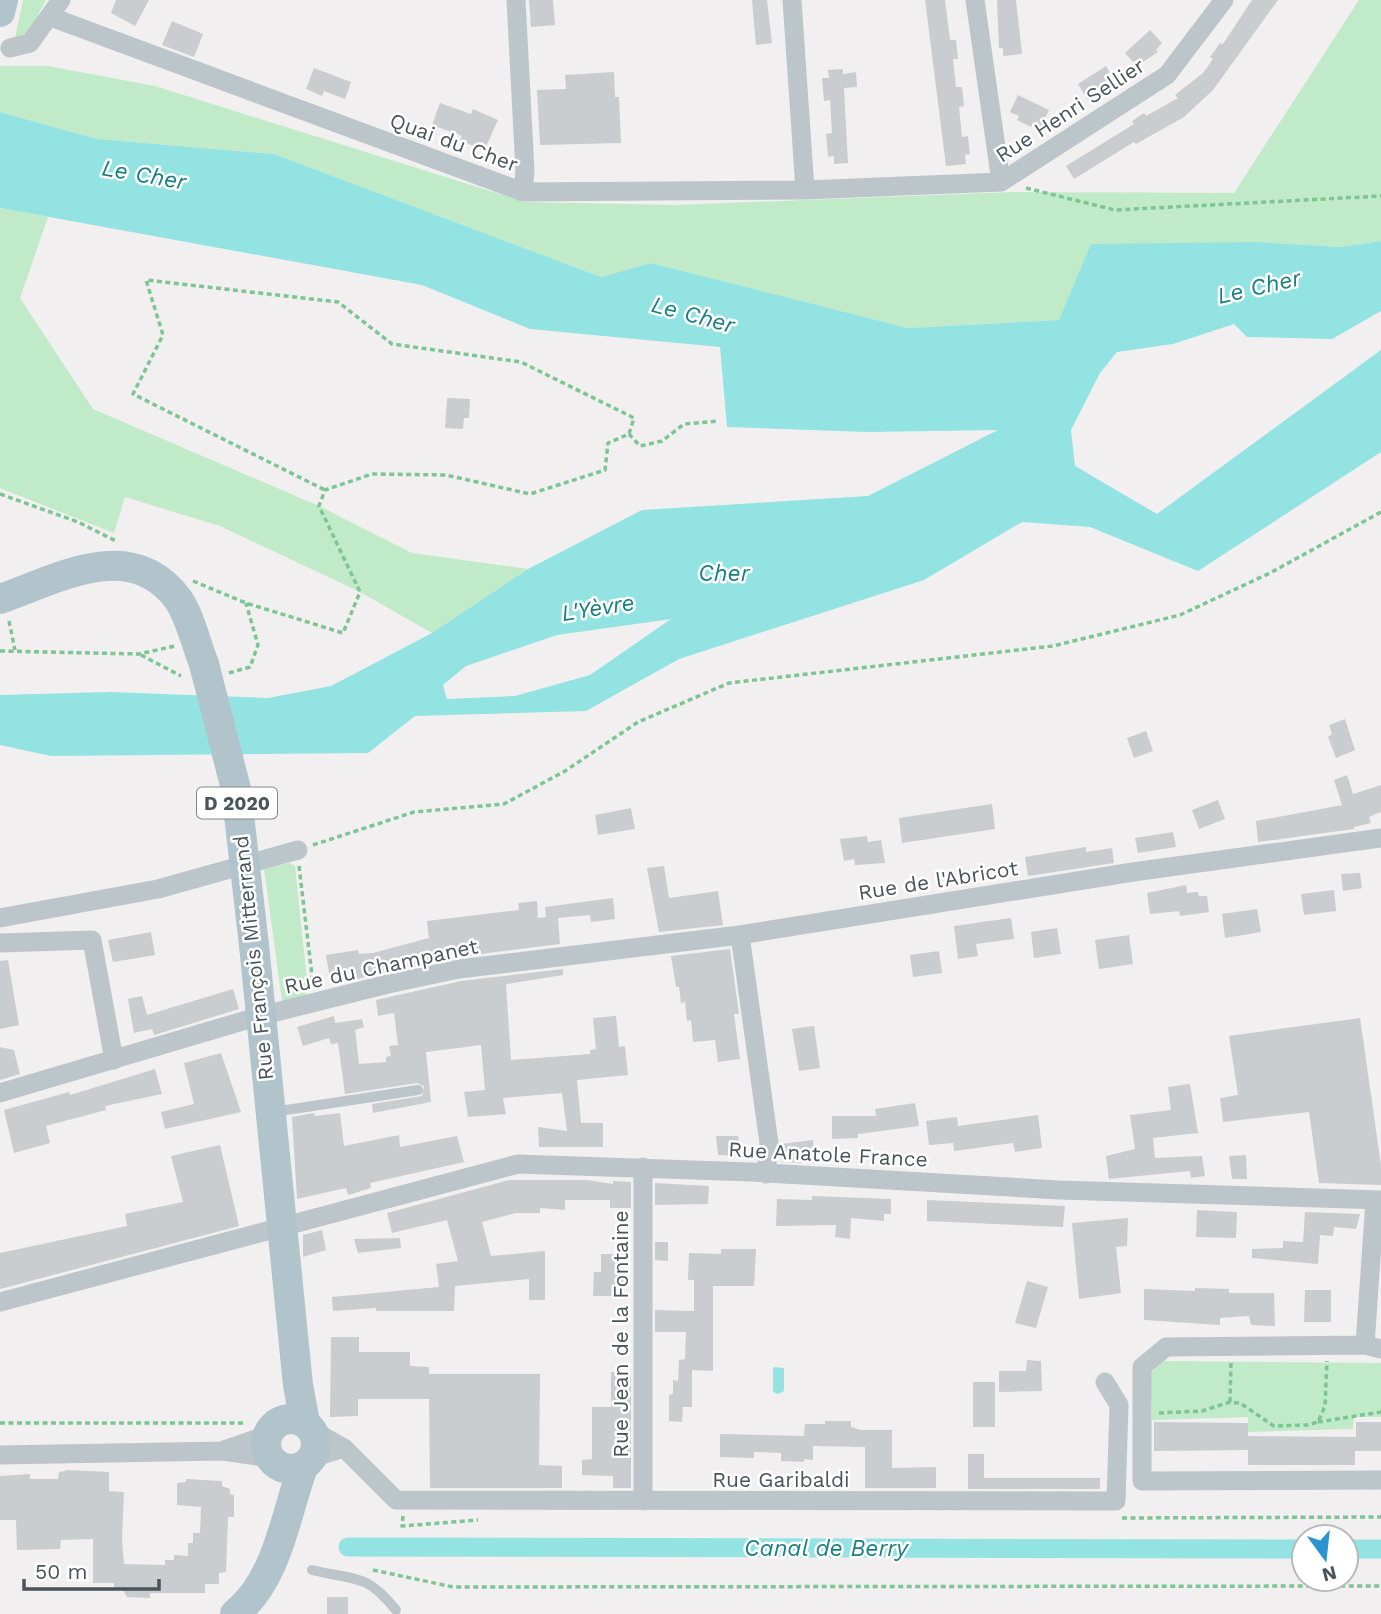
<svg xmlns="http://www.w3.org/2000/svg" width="1381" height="1614" font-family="'Work Sans',sans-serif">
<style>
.green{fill:#c1eac9}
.water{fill:#93e3e3;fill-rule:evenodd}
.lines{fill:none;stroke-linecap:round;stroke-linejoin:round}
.canal{stroke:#93e3e3;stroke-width:19}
.building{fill:#c9cdd0}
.path{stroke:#7dc593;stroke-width:3.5;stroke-dasharray:5 3.5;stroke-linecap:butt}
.service{stroke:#bcc6ca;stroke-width:10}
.minor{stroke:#bcc6ca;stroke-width:19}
.primary{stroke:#b1c3cb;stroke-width:30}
.primary-bridge{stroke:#b1c3cb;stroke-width:30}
.labels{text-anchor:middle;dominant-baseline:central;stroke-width:5;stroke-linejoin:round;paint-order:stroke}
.shield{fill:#fff;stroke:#80888c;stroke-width:2}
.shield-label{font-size:19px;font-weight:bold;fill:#49555a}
.street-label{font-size:21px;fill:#49555a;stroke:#fff}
.water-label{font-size:23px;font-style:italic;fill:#197f7f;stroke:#fff}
</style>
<rect width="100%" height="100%" fill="#f1efef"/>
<path class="green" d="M23 0H46L28 33 15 38Z
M1359 0H1381V241L1340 247 1259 242 1060 320 908 328 651 263 601 277 274 154 97 139 0 112V66H48L155 86 525 202 676 205 1013 192 1234 193Z
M0 208 48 217 20 298 93 409 319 506 412 553 528 569 432 633 360 592 220 526 125 497 114 533 0 488Z
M289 863 295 866 308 990 304 997 282 1001 264 869Z
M1164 1361 1381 1363V1417H1354L1353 1429 1248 1432V1417L1152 1420 1151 1373Z"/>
<path class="water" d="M0 112 97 139 274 154 601 277 651 263 908 328 1059 320 1091 244 1259 242 1340 247 1381 241V311L1332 339 1247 337 1234 324 1173 344 1117 352 1100 373 1071 430 1075 466 1157 514 1381 350V452L1198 571 1090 527 1022 522 924 580 679 659 586 711 415 716 368 753 51 756 0 745V695L110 692 268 698 331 686 432 633 528 569 642 510 868 496 998 430 867 432 727 427 720 347 530 329 422 285 0 208ZM671 619 590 675 515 696 447 699 443 685 466 666 557 635Z
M773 1367 784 1368V1391L778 1394 773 1392Z"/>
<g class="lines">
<path class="canal" d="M348 1547 1304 1549
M1346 1549H1381"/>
</g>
<path class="building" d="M116 0H149L135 26 111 13Z
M529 0H553L555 25 531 27Z
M752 0H767L772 43 756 45Z
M925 0H945L950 40H956L958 59H953L956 87H962L964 106 959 107 962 137 968 136 970 154 965 155 966 164 946 166Z
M997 0H1016L1022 54 1003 56V48H999Z
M1252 0H1278L1213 90 1184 117 1136 144 1134 142 1074 179 1066 166 1134 124 1132 121 1144 113 1146 116 1178 98 1175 95 1203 73 1213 59 1210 57 1220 43 1223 44Z
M172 21 203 34 194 57 162 45Z
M1150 30 1162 43 1156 50 1158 52 1137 66 1125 53Z
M1106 66 1116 83 1098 97 1096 95 1088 100 1078 84Z
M314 68 351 82 345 99 324 91 322 96 306 89Z
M843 69V74L856 72 857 87 844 88 848 163 834 164V156L828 157 826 134 832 133 830 100 824 101 822 78H829L828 70Z
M614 72 615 97H619L621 143 540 145 537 90 566 89 565 75Z
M1018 95 1049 110 1041 127 1033 123 1031 127 1017 120 1019 116 1010 112Z
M440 103 471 114 473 109 498 120 484 151 460 140 462 136 432 125Z
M447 398 470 399 469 418H464L463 429 445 428Z
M1345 719 1355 750 1336 758 1328 737 1332 734 1329 725Z
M1146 731 1153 751 1134 758 1127 738Z
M1347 775 1353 794 1381 785V812L1369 817 1371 823 1354 827V829L1258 842 1256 821 1342 805 1334 780Z
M1218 800 1225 819 1199 829 1192 810Z
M992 804 995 829 902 843 899 818Z
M631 808 635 829 598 835 595 815Z
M1173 832 1176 847 1138 853 1135 838Z
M867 836 868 842 881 840 885 863 855 865 854 859 844 861 840 839Z
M1086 847V852L1112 848 1114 863 1028 876 1025 857Z
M664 866 669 898 718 891 723 925 659 932 647 868Z
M1360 873 1362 888 1343 891 1341 874Z
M1186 885 1187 893 1198 892 1199 896H1207L1209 912 1180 916 1179 911 1150 914 1147 893Z
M1334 890 1336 911 1304 915 1301 894Z
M613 898 615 919 591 922 590 915 558 918 560 944 465 956 464 950 430 953 431 962 357 979 355 968 329 973 326 955 358 950 359 954 373 953 429 938 427 921 519 910 518 903 537 901 538 918 546 917 545 907Z
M1257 909 1261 932 1225 938 1222 914Z
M1011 918 1014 939 976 944 978 956 958 959 954 926Z
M1057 928 1061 954 1034 958 1031 932Z
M151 932 155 955 113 962 108 940Z
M1129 935 1133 964 1099 969 1095 940Z
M730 949 739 1014H734L740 1059 718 1062 715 1040 693 1042 691 1020 687 1021 685 1002 681 1003 679 987H676L671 956Z
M939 951 942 973 913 977 910 955Z
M8 960 19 1025 0 1029V961Z
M563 969V975L506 984 511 1060 590 1054V1050L596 1049 593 1018 616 1016 619 1047 625 1046 628 1075 577 1080 581 1123H603V1147H539L538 1127 567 1131 562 1093 503 1098 506 1114 468 1117 464 1092 485 1090 481 1045 426 1052 431 1102 373 1113 372 1104 422 1096 424 1086 417 1083 345 1094 338 1043 331 1044 329 1038 303 1046 297 1027 334 1016 335 1023 362 1019 364 1027 355 1030 359 1064 386 1062V1057L391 1056 389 1046 398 1045 394 1013 378 1016 376 1000 461 981Z
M233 989 239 1009 154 1035 152 1029 134 1033 128 999 142 996 147 1015Z
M1360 1018 1381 1165V1185L1319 1183 1309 1112 1223 1122 1220 1098 1238 1095 1229 1036Z
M814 1026 820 1068 799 1071 792 1029Z
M0 1047 14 1050 20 1074 0 1080Z
M221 1053 241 1112 165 1129 161 1112 194 1104 184 1063Z
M155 1069 162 1094 105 1106 106 1110 46 1126 50 1143 14 1153 4 1110 69 1092 70 1095Z
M1190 1084 1198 1133 1153 1138 1155 1158 1202 1156 1205 1176 1191 1178 1190 1171 1109 1179 1106 1156 1135 1149 1130 1115 1171 1110 1168 1087Z
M915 1103 919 1126 858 1134V1138L832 1139V1116H876L875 1109Z
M314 1113 315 1116 340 1113 344 1146 399 1135 400 1147 457 1136 464 1162 370 1183 371 1188 348 1195 346 1188 297 1199 292 1117Z
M1038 1115 1042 1148 1015 1152 1013 1143 954 1151 953 1143 929 1145 926 1121 957 1117 958 1126Z
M716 1136H738L743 1156 718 1155Z
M813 1140 815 1163 782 1162 781 1144Z
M220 1145 239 1226 0 1289V1253L127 1226 125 1214 183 1202 171 1156Z
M1246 1155 1247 1179H1232L1229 1156Z
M509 1180H587L613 1184V1181L631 1182V1208H610V1200H565V1210L540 1208V1213H516L482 1222 491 1256 545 1251V1300H529V1279L455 1286 454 1311H376V1308L333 1311 332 1297 439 1287 436 1264 458 1261 447 1220 392 1233 387 1213Z
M655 1183 709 1186 708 1204 655 1205Z
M812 1196 891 1199V1214H884V1221L851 1218 850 1239 835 1237 836 1225 776 1226 777 1199 812 1200Z
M927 1200 1065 1206 1063 1227 927 1221Z
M1197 1210 1237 1212 1236 1238 1196 1237Z
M1305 1212 1360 1214 1356 1229 1334 1227 1333 1236 1320 1235 1318 1264 1252 1258V1249L1283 1248V1241L1303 1242Z
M1128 1218 1127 1246 1116 1247 1121 1293 1079 1299 1072 1223Z
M322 1230 326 1250 303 1257V1235Z
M400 1238 401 1248 358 1253 354 1239Z
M655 1242H668V1261L655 1260Z
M721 1249H756L754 1286H713V1371L692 1370V1407H683L682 1422 669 1421V1395L673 1394V1380L678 1381 679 1360 685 1359 686 1332H655V1310L694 1311V1280H688L689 1253 721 1254Z
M601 1254H625L624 1296H593L594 1272H601Z
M1027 1281 1048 1287 1036 1328 1015 1323Z
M1195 1288 1229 1289V1293H1274L1275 1326 1251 1325 1249 1316 1220 1318V1325L1144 1320V1289L1195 1291Z
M1305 1290H1331V1322H1304Z
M331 1337H359V1352H410V1366L429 1367V1374H540L539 1465 562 1466V1488H430L429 1399H358V1416L330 1417Z
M1027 1360 1041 1361 1042 1391 999 1392V1371H1026Z
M611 1372H631V1488H613V1476L582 1475V1460L592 1459V1407H611Z
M973 1382H995V1427H973Z
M825 1421H851V1427L861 1430H892V1468L936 1467V1488H865V1447L813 1446V1460L804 1459V1462L781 1461V1453L754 1452V1458L720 1457V1434L804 1436 805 1424H825Z
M1154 1422 1248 1423V1436L1356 1437V1422H1381V1451H1355V1465H1248V1450L1154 1451Z
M968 1454H984V1478H1100V1489H968Z
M68 1470 109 1472V1491L124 1492 122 1538 124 1564 165 1565V1560H174V1555L188 1556V1543H193V1533H200L201 1507 177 1505V1483L186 1482V1479L222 1481V1486L230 1489V1494L234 1495V1517H228L226 1572 219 1573V1584H205V1593H150V1598L127 1597 123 1590 114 1587V1583H93V1539L61 1540 60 1549 17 1550 16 1520H0V1476L30 1474V1479H58L59 1472Z
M327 1597H348V1614H327Z"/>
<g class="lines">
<path class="path" d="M1026 188 1115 210 1381 196
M629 434 640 446 662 441 684 424 718 421
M0 494 78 522 118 542
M193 581 246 603 343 633 360 592 319 506 325 490 372 474 446 475 530 494 605 470 608 443 629 434 634 418 521 362 392 344 338 302 146 280 163 335 133 394 325 490
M9 621 15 650
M0 651 139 654 175 646
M141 655 181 676
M229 673 250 667 258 645 246 603
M313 845 414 812 504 804 565 771 638 722 729 683 1053 646 1180 615 1270 573 1381 512
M299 866 313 984
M1230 1402 1231 1362
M1159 1413 1202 1411 1230 1402 1240 1403 1274 1426 1307 1425 1318 1422 1325 1406 1327 1361
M1318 1422 1381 1412
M0 1423H246
M403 1516 402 1526 478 1520
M1122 1518 1381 1517
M373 1570 453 1587 1381 1586"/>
<path class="service" d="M273 1112 418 1090
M312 1570C356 1581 365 1572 396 1610"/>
<path class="minor" d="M516 0 525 171 523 192
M792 0 805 190
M975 0 1001 182 1167 75 1224 0
M51 17 523 192 805 190 1001 182
M10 48 30 43 61 0
M0 918 158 889 298 850
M0 943 92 940 114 1060
M0 1093 260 1016 388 984 459 969 740 935
M766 1174 769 1143 740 935 1133 872 1381 838
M0 1302 518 1164 751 1172 1059 1190 1381 1200
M1365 1345 1375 1200
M1381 1349 1365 1345 1166 1347 1142 1367V1481L1381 1480
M312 1430 344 1448 396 1500 1116 1501 1119 1405 1105 1382
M224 1450 268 1435
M0 1455 223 1451 270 1458
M312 1458 344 1448
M643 1501V1167"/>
<path class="primary" d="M0 12 3 0
M0 599C56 580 130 535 178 599 190 616 196 644 204 664
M254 945 298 1385 305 1423
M266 1444a25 25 0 1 1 50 0a25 25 0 1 1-50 0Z
M235 1614C278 1579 285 1516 303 1467"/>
<path class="primary-bridge" d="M204 664 236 789 254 945"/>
</g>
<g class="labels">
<rect class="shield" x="197" y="787.5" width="80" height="31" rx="5"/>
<g class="shield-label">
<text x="237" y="803">D 2020</text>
</g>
<g class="street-label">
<text transform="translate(1070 110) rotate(-33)">Rue Henri Sellier</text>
<text transform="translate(454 142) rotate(20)">Quai du Cher</text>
<text transform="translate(938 880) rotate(-9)">Rue de l'Abricot</text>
<text transform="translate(253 958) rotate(-96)">Rue François Mitterrand</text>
<text transform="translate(381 966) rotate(-12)">Rue du Champanet</text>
<text transform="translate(828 1154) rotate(3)">Rue Anatole France</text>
<text transform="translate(620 1334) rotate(-90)">Rue Jean de la Fontaine</text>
<text x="781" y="1479">Rue Garibaldi</text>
</g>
<g class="water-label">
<text transform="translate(144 175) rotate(10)">Le Cher</text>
<text transform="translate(1259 287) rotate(-13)">Le Cher</text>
<text transform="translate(693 315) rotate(15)">Le Cher</text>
<text x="724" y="573">Cher</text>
<text transform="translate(598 608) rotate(-9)">L'Yèvre</text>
<text x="826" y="1548">Canal de Berry</text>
</g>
</g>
<g transform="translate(1325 1558) rotate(165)"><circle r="33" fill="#ffffff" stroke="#b6bbbd" stroke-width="2"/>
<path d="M0-5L12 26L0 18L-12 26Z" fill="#2b94ce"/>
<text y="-10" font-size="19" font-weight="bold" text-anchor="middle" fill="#49555a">N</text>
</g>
<path d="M24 1579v10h135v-10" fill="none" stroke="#49555a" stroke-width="3.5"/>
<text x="35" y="1579" font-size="21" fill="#49555a" stroke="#ffffff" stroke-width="5" paint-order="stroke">50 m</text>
</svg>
